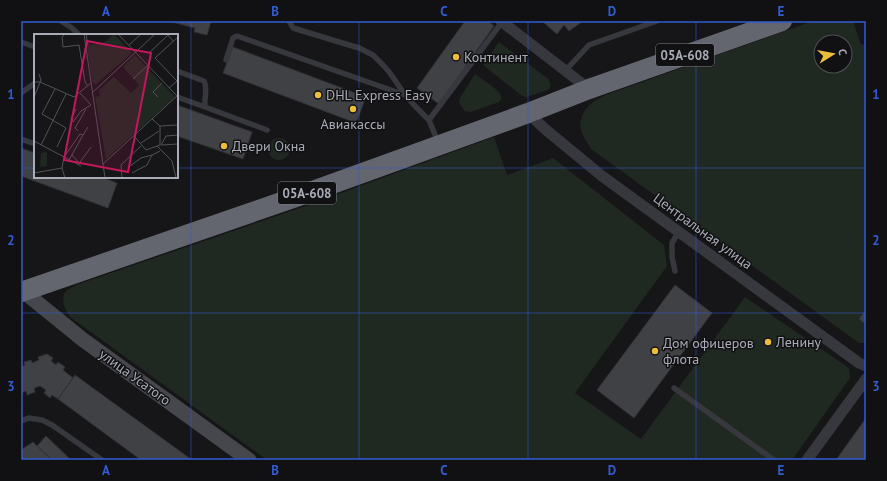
<svg xmlns="http://www.w3.org/2000/svg" width="887" height="481" font-family="'PT Sans',sans-serif">
<style>
.green{fill:#202822;fill-rule:evenodd}
.building{fill:#404145;stroke:#313034}
.lines{fill:none;stroke-linecap:round;stroke-linejoin:round}
.lane{stroke:#37383d;stroke-width:5.5}
.street{stroke:#37383d;stroke-width:11}
.secondary{stroke:#45474d;stroke-width:15}
.highway{stroke:#63666e;stroke-width:20}
.grid{fill:none;stroke:#325cd3;stroke-width:1;stroke-opacity:0.55}
.poi-dot{fill:#edbe39;stroke:#111113;stroke-width:1.5}
.labels{text-anchor:middle;dominant-baseline:central;stroke-width:3;stroke-linejoin:round;paint-order:stroke}
.shield{fill:#111113;stroke:#7b7e86;stroke-width:1}
.shield-label{font-size:13px;font-weight:bold;fill:#a9acb8}
.poi-label{font-size:14px;fill:#a9acb8;stroke:#111113;text-anchor:start}
.street-label{font-size:14px;fill:#a9acb8;stroke:#111113}
.inset-road{fill:none;stroke:#515258;stroke-width:1}
.view{fill:#c2185b;fill-opacity:0.15;stroke:#c2185b;stroke-width:2}
.inset-edge{fill:none;stroke:#a9acb8;stroke-width:2}
.neatline{fill:none;stroke:#325cd3;stroke-width:1.5}
.grid-label{font-size:13px;text-anchor:middle;font-weight:bold;fill:#325cd3}
</style>
<rect width="100%" height="100%" fill="#161618"/>
<path class="green" d="M813 21H853L861 45 866 44V343H859L591 149C588 144 584 138 582 133 580 129 580 124 581 120 584 106 594 101 606 95ZM821 42H845V66H821Z
M499 42 547 78C550 81 551 83 550 88L548 90 529 96 526 97 522 96 483 65Z
M475 74C480 78 498 89 500 94 502 98 501 100 499 102L471 112 465 111 459 103 460 98Z
M494 137 507 175 553 158 664 245 667 266 575 393 641 439 745 297 849 368 850 378 792 460H267L70 317C65 310 59 297 67 290 71 288 75 286 79 284L300 208Z
M268 149a11 11 0 1 1 22 0a11 11 0 1 1-22 0Z"/>
<path class="building" d="M168 21H211L207 35 194 32 195 28Z
M465 21H488L494 26 439 104 417 88Z
M542 21H583L569 31 564 25 557 34Z
M233 47 366 97 356 123 223 73Z
M177 105 252 132 243 159 177 136Z
M21 148 35 153V177H101L117 183 108 208 21 176Z
M675 285 712 313 634 418 597 390Z
M864 312 866 313V321L864 323 859 319Z
M47 354 53 358 51 361 56 365 58 362 65 367 63 370 73 378 58 399 52 395 50 398 44 393 46 390 40 386 34 388 35 392 27 395 26 391 21 393V367L25 365 24 362 31 360 32 363 39 360 38 357Z
M75 375 192 460H141L58 399Z
M866 418V460H836Z
M46 436 71 460H52L37 446Z
M33 442 37 446 51 459 50 460H21V450Z"/>
<g class="lines">
<path class="lane" d="M61 21 72 28 79 35
M289 21 293 28 359 48 373 55 383 65 390 73 405 95 415 106 429 120 502 22
M21 42 35 47
M226 60 233 38 237 36 240 37 405 95
M177 71 204 81C208 88 204 98 205 107L267 130
M565 71 589 45 657 21
M21 93 35 83
M177 97 205 107
M429 120 438 142
M21 139 35 144
M675 271 672 257V243L679 231
M674 388 774 460
M21 421 29 418 42 420 52 425 102 460"/>
<path class="street" d="M501 21 589 89
M528 113 545 129 602 176 859 363 866 366
M807 460 866 379"/>
<path class="secondary" d="M23 291 82 339 249 460"/>
<path class="highway" d="M21 292 296 197 528 113 589 89 782 21"/>
</g>
<path class="grid" d="M191 21V460M359 21V460M528 21V460M696 21V460M21 168H35M177 168H866M21 313H866"/>
<g class="poi-dot">
<circle cx="456" cy="57" r="4"/>
<circle cx="318" cy="95" r="4"/>
<circle cx="353" cy="109" r="4"/>
<circle cx="224" cy="146" r="4"/>
<circle cx="768" cy="342" r="4"/>
<circle cx="655" cy="351" r="4"/>
</g>
<g class="labels">
<g class="shield">
<rect x="656" y="44" width="58" height="22" rx="3"/>
<rect x="278" y="182" width="58" height="22" rx="3"/>
</g>
<g class="shield-label">
<text x="685" y="55">05А-608</text>
<text x="307" y="193">05А-608</text>
</g>
<g class="poi-label">
<text x="464" y="57">Континент</text>
<text x="326" y="95">DHL Express Easy</text>
<text x="353" y="124" text-anchor="middle">Авиакассы</text>
<text x="232" y="146">Двери Окна</text>
<text x="776" y="342">Ленину</text>
<text x="663" y="343">Дом офицеров<tspan x="663" dy="16">флота</tspan></text>
</g>
<g class="street-label">
<text transform="translate(703 231) rotate(36)">Центральная улица</text>
<text transform="translate(135 377) rotate(36)">улица Усатого</text>
</g>
</g>
<g transform="translate(34 34)">
<rect width="144" height="144" fill="#161618"/>
<path d="M80 0 98 19 61 51 58 47 53 12 71 8ZM101 21 141 63 72 125 61 63 66 62 65 56 80 43 97 59 105 51 89 33ZM13 118V132L6 133 7 119Z" fill="#202822"/>
<path class="inset-road" d="M31 0 28 3 29 13 45 11M50 0 71 144M84 0 143 62M45 11 51 48 54 52M51 11H54L52 0M95 11 107 0M115 19 134 1 139 7M99 45 114 31M0 48H6L40 63 57 49M135 54 143 47 121 24 144 3M21 55 8 80 32 94 23 113M59 58 121 0M0 63 7 46 5 40M124 63 119 58 128 49M42 75 37 85 39 88 47 77 57 71 46 59M126 92 144 91M44 97 41 94 52 75M100 102 112 116 126 111V92L118 85M0 107 47 132M107 109 125 97M7 111 32 60M127 111 132 102 144 101M127 111 144 110M123 112 138 127 142 144M38 121 46 130M35 126 49 101M69 130 144 61M44 131 57 113M96 132 107 124 118 121M0 139 28 134M98 139 113 131 118 121 126 117M31 144 28 134 30 123 46 100 49 101 54 93M88 144 87 131 107 112"/>
<path class="view" d="M53 7 117 19 94 138 30 126Z"/>
<rect width="144" height="144" class="inset-edge"/>
</g>
<rect width="887" height="481" fill="none" stroke="#111113" stroke-width="44"/>
<g transform="translate(833 54) rotate(79)"><circle r="19" fill="#111113" stroke="#4e4f55"/>
<path d="M0-3L7 15L0 10L-7 15Z" fill="#edbe39"/>
<text y="-6" font-size="11" font-weight="bold" text-anchor="middle" fill="#a9acb8">С</text>
</g>
<rect x="22" y="22" width="843" height="437" class="neatline"/>
<g class="grid-label">
<text x="106" y="16">A</text>
<text x="275" y="16">B</text>
<text x="444" y="16">C</text>
<text x="612" y="16">D</text>
<text x="781" y="16">E</text>
<text x="11" y="99">1</text>
<text x="876" y="99">1</text>
<text x="11" y="245">2</text>
<text x="876" y="245">2</text>
<text x="11" y="391">3</text>
<text x="876" y="391">3</text>
<text x="106" y="475">A</text>
<text x="275" y="475">B</text>
<text x="444" y="475">C</text>
<text x="612" y="475">D</text>
<text x="781" y="475">E</text>
</g>
</svg>
